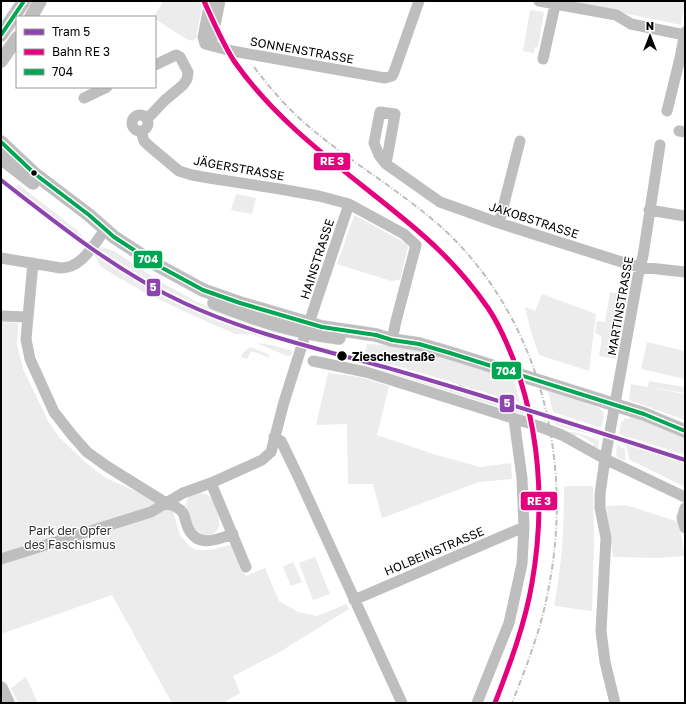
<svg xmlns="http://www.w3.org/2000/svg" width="686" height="704" font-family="'Golos Text',sans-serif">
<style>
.green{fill:#ececec}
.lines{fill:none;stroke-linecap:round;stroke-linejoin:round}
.major-casing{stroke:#dbdbdb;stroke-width:14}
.minor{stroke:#bebebe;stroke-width:11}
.major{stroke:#bebebe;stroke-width:13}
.tram{stroke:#bebebe;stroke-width:1}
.rail{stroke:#bebebe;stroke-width:2;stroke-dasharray:6 2 1 2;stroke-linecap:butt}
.bus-1-casing{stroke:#fff;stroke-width:7}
.bus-1{stroke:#00a651;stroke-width:4}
.rail-1-casing{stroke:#fff;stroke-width:8}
.rail-1{stroke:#e5007d;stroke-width:5}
.tram-1-casing{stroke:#fff;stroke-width:7}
.tram-1{stroke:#8e44ad;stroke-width:4}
.bus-dot{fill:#000;stroke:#fff;stroke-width:1.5}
.labels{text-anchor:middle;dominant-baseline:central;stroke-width:3;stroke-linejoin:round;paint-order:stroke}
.street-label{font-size:12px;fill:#000;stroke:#fff}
.stop-label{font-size:12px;font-weight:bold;fill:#000;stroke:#fff;text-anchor:start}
.park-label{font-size:12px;fill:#333;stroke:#fff}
.line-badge{stroke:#fff;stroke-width:1.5}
.badge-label{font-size:11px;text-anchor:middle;font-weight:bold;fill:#fff}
</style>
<rect width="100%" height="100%" fill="#fff"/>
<path class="green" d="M163 1H203L196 38 193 41 186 39 155 19 154 17Z
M565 1H685L681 25Z
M530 10 544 12 538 47H535L534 53 523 51Z
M18 184 78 231 77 232 82 236 77 242 12 192Z
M236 194 256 198 252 214 231 210Z
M354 216H356L407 244 408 247 400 280 391 281 337 264Z
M102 247 114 251 159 281 197 302 219 311 281 331 280 334C260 327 240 321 220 314 177 298 136 274 99 249Z
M94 254C134 278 173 303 217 320 237 328 258 334 278 340V342L250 334H235L190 314 140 290 101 267Z
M610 292 628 295 616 359 599 356 602 337 595 333 597 321 605 322Z
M542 294 596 314 589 371 539 355 530 328 525 307 535 311Z
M1 322 18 323 17 345 23 369 48 421 59 437 85 462 106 478 164 504 173 511 180 535 190 547 197 550H211L233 544 246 576 265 568 279 601 298 612 317 616 346 604 349 609 278 653 233 676 240 692 239 694 222 703H172L112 595 1 634Z
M647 342 685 351V379L641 369Z
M256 343 272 345 292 351V355L288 356 285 355Z
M367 344 405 346 514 378 520 403 422 373 370 359V357L365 356Z
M250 347 268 354 270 358 251 351 247 359 241 357V355Z
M369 364 523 410 524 415 368 366Z
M328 373 360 377 389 386 377 435 433 454 480 467 511 463 512 479 479 482 382 518 373 484H348L347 424 316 425Z
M649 381 685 387V393L648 387Z
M631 384 685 394V420L629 400Z
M547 387 583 400 584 403 597 407 603 411 604 418 601 428 553 412Z
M630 416 685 438V455L619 434 621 423 625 418 629 419Z
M555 421 599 434V435C593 436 563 427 556 425Z
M565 431 578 433 599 440 598 447 596 449 592 448 594 444 578 434 574 438Z
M618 440 685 461V487L630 460 626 446 617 442Z
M617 445 625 449V461L618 458 616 455Z
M567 486H593L594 543 592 611 554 606C562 566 564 528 564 487Z
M199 493C203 493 208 494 211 498 214 502 220 518 219 524 219 528 217 532 213 534 194 542 179 504 190 496 193 494 197 493 199 493Z
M626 505 679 522 685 556 657 558 613 557 606 506Z
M315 557 330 594 313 600 299 563Z
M293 562 302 582 291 586 283 567Z
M26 677 38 703H18L11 688Z"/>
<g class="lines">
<defs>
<path id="major" d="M31 17 40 1
M1 35 24 1
M1 61 17 38
M1 142 35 174 89 215 114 237 157 265 203 290 240 303 322 327 376 335 392 340 419 344 450 353 644 414 685 431
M1 158 33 183
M214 303C254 319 295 333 339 338
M1 688 8 703"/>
</defs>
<use href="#major" class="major-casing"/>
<path class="minor" d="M210 1 203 37 205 44 232 51 385 78 392 76 394 72 419 1
M539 1 616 15 631 24 685 35
M211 45 220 1
M543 59 556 1
M84 98 107 87
M667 111 680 58 685 32
M132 123a8 8 0 1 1 16 0a8 8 0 1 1-16 0Z
M147 119 164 101 183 85 187 79 188 72 180 57 176 55 155 65
M141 131 144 141 148 145 179 171 192 175 209 178 280 189 319 196 349 204 404 234 416 245 396 321 392 340
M679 131 685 132
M386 164 395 114 380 112 374 143 379 155 386 164 440 202 499 223 631 265 640 267 685 272
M649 210 685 216
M499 223 520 141
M1 258 61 268C82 268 93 245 105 230
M33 263 26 339 30 359 54 412 72 435 87 452 108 467 166 503C172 505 179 507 183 513 185 517 186 523 188 528 198 548 216 540 233 534
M1 316 28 317
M313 361 366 372 538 426 562 435 605 459 685 497
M274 437 281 441 297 474 402 703
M211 483 246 567
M685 508 682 518 685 528
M1 559 151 512 183 493 211 483 262 460 271 452 284 402 309 323 349 204
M354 600 524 527
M477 703 509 623 522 564 524 527 522 478 514 419
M615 703 605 662 601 631 606 538 600 508V494L605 459 638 276 643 256 660 145"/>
<use href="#major" class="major"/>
<path class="tram" d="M459 385 491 399"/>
<path class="rail" d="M254 67C272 91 291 112 314 131 354 164 400 191 439 225 539 314 574 458 549 586 542 627 527 665 512 703"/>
<defs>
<path id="bus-1" d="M1 35 24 1
M1 142 35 174 89 215 114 237 157 265 203 290 240 303 322 327 376 335 392 340 419 344 450 353 644 414 685 431"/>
</defs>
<use href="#bus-1" class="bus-1-casing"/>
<use href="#bus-1" class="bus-1"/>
<defs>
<path id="rail-1" d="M204 1C213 21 222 42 234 61 282 130 355 177 418 231 445 254 468 279 488 308 499 324 507 343 514 361 540 432 545 508 532 583 525 624 510 664 495 703"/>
</defs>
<use href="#rail-1" class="rail-1-casing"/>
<use href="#rail-1" class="rail-1"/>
<defs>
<path id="tram-1" d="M1 180C59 225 117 272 184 303 251 334 324 350 395 370 492 398 589 429 685 460"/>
</defs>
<use href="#tram-1" class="tram-1-casing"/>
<use href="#tram-1" class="tram-1"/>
</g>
<g class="bus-dot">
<circle cx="34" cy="173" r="3.5"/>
<circle cx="342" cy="356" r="5.5"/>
</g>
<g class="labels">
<g class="street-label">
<text transform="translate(302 50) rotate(10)">SONNENSTRASSE</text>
<text transform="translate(239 168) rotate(10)">JÄGERSTRASSE</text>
<text transform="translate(534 220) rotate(18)">JAKOBSTRASSE</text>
<text transform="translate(317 259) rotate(-72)">HAINSTRASSE</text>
<text transform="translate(620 306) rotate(-80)">MARTINSTRASSE</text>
<text transform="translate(434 551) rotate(-23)">HOLBEINSTRASSE</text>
</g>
<g class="stop-label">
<text x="352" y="356">Zieschestraße</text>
</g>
<g class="park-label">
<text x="70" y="530">Park der Opfer<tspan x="70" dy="14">des Faschismus</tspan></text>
</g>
</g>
<g class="line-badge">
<rect x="313" y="152" width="38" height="19" rx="4" fill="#e5007d"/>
<rect x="133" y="250" width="30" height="19" rx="4" fill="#00a651"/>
<rect x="146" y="278" width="15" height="19" rx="4" fill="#8e44ad"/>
<rect x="491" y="361" width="31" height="19" rx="4" fill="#00a651"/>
<rect x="499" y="394" width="16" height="19" rx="4" fill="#8e44ad"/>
<rect x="520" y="491" width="38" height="20" rx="4" fill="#e5007d"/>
</g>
<g class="badge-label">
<text x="332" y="165">RE 3</text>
<text x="148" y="263">704</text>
<text x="153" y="291">5</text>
<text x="506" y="375">704</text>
<text x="507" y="407">5</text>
<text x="539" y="505">RE 3</text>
</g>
<rect width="686" height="704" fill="none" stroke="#000000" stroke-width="4"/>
<rect x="16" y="16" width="140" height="72" fill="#ffffff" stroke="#999999"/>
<rect x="24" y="29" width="20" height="6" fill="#8e44ad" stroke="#999999"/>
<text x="52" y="36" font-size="12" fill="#000000">Tram 5</text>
<rect x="24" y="49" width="20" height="6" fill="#e5007d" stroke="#999999"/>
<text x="52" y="56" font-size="12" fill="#000000">Bahn RE 3</text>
<rect x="24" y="69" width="20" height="6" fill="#00a651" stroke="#999999"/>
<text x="52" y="76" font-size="12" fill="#000000">704</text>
<g transform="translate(650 36)" stroke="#ffffff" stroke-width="3" paint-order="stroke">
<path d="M0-3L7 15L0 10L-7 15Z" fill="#000000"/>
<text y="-6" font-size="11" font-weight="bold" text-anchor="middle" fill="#000000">N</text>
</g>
</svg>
